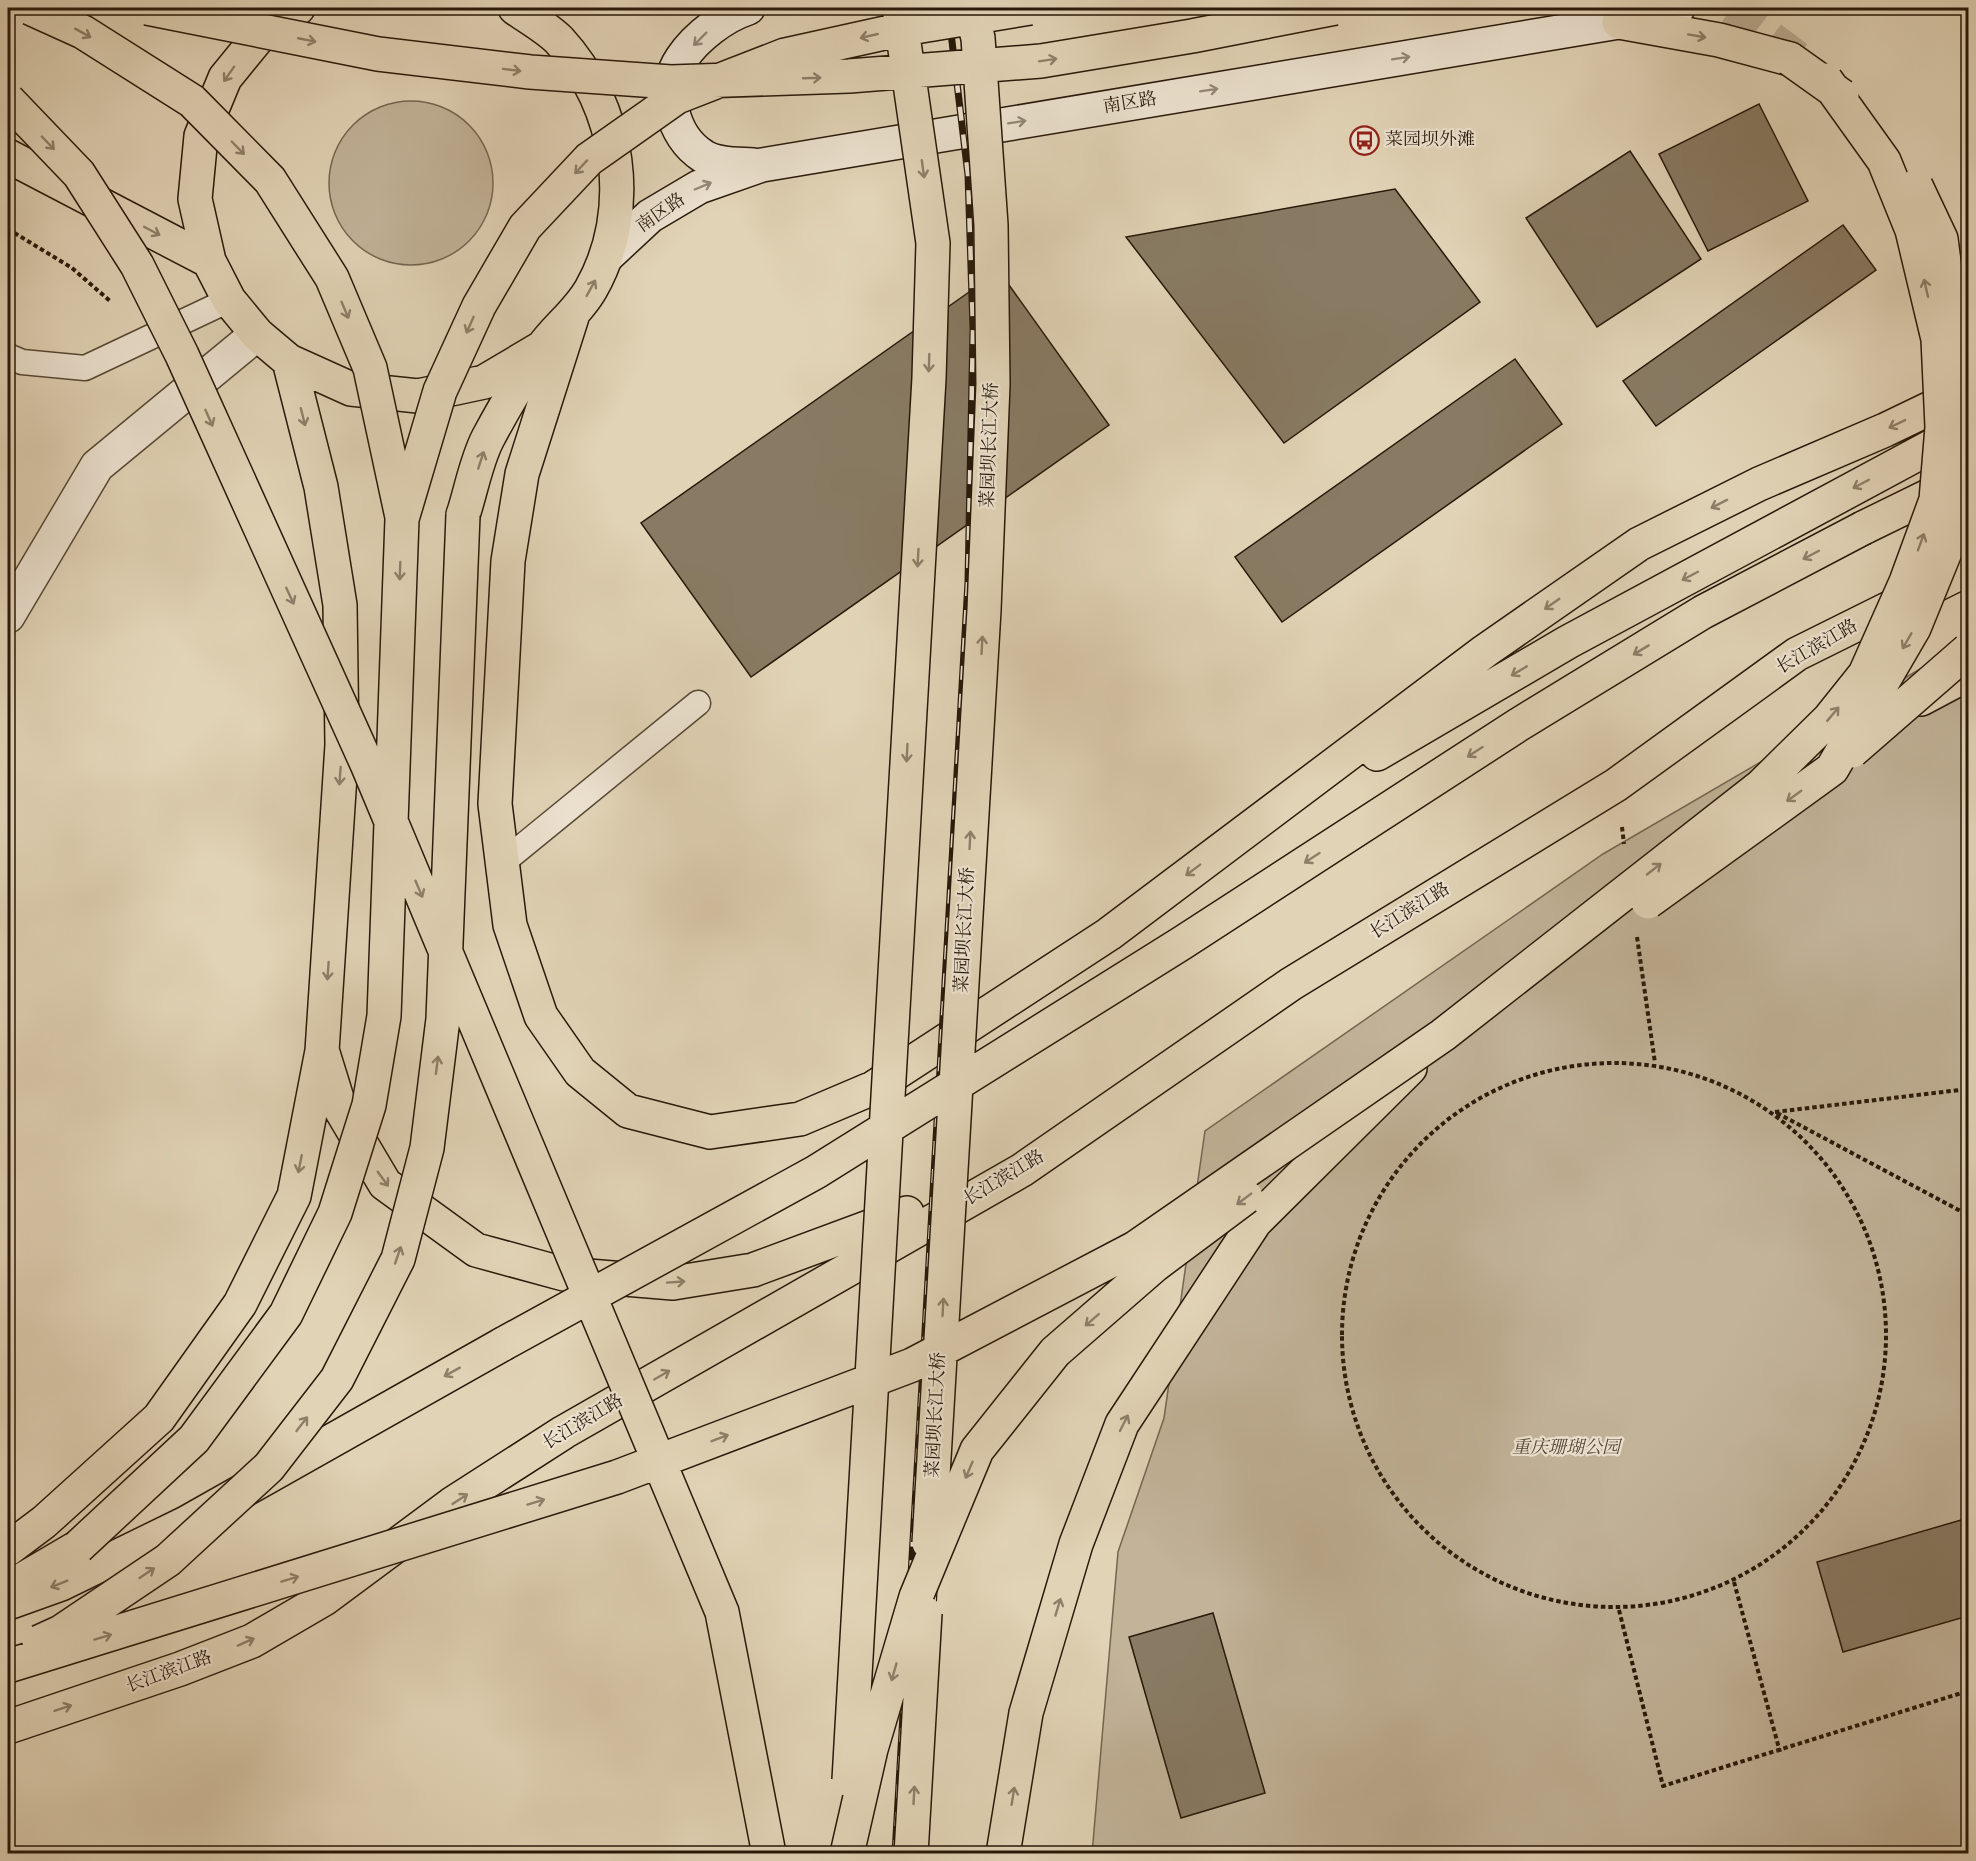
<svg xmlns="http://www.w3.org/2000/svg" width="1976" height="1861" font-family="'IM FELL DW Pica','Noto Serif SC',serif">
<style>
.green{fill:#c2b399;stroke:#756652;stroke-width:1.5}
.building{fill:#887a63;stroke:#28190a;stroke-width:1.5}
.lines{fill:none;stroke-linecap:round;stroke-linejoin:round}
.primary-tunnel{stroke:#bcae94;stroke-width:33;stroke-dasharray:33 16;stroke-linecap:butt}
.service-casing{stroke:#564835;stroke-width:27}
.minor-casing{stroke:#564835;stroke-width:36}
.secondary-casing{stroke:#28190a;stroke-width:36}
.primary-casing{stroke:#28190a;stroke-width:36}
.path{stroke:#28190a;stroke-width:4;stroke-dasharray:4.5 3;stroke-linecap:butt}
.service{stroke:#ece2d0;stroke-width:24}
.minor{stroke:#ece2d0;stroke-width:33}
.secondary{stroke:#ece2d0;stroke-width:33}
.primary{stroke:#e1d3b6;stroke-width:33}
.rail-casing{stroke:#28190a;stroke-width:7}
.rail{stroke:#ece2d0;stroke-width:4.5;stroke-dasharray:14;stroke-linecap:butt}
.primary-bridge-casing{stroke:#28190a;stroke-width:36;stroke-linecap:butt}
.primary-bridge{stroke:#e1d3b6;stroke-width:33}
.oneway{stroke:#8e7f69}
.oneway2{stroke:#948877}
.labels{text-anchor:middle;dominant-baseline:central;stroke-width:4.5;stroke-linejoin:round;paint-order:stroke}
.street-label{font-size:18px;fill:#28190a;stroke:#ece2d0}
.poi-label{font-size:18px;fill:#28190a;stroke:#ece2d0;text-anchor:start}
.park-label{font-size:18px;font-style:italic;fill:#564735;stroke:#ece2d0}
</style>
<rect width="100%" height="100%" fill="#e1d3b6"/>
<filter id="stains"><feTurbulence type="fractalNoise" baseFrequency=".00333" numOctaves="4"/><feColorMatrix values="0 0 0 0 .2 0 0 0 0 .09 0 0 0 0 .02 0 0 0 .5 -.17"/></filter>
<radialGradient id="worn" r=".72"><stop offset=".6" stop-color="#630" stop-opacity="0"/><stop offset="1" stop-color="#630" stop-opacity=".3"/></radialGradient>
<path class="green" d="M329 183a82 82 0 1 1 164 0a82 82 0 1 1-164 0Z
M1968 641V1853L1092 1854 1118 1552 1164 1418 1205 1131 1603 854Z"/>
<path class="building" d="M1759 104 1808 201 1708 251 1659 154Z
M1630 151 1701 259 1597 327 1526 218Z
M1395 189 1480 302 1284 443 1126 237Z
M1843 225 1876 270 1656 426 1623 381Z
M999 271 1109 425 751 677 641 523Z
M1515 359 1562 424 1282 622 1235 557Z
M1968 1518V1616L1843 1652 1817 1562Z
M1213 1613 1265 1793 1181 1818 1129 1637Z"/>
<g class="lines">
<path class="primary-tunnel" d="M1732 8 1806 64"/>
<defs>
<path id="service" d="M8 356 22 362 85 368 229 300
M502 863 698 703"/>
<path id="minor" d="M8 616 97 466 257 334"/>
<path id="secondary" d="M748 8C724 16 697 36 682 58 660 89 672 136 703 156 716 165 737 164 753 165
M606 257 650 216 699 187 762 165 1619 22 1678 8"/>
<path id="primary" d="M298 8 265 29 225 78 201 136 195 199 209 261 229 300 257 334 289 361 351 389 418 396 484 382 543 347
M1619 22 1719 40 1790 59
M8 156 209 261
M572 317 522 474 508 561 495 804 510 925 541 1016 580 1072 628 1111 710 1132 800 1119 873 1088 1109 934 1485 651 1639 544 1759 484 1885 430 1964 392
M463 515C471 491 476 461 488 438 504 408 523 376 542 348 557 327 578 312 591 289 636 210 620 106 559 40 547 28 529 18 515 8
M1863 528 1959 481
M1921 699 1968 674
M1377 754 1568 642 1962 430
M1776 778 1862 731
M323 1053 340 1108 385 1184 476 1250 564 1274 673 1283 753 1270 907 1213
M8 1549 44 1522 159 1418 240 1304 294 1196 322 1051 342 745 340 605 321 487 289 361
M10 1587 78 1547
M8 1603 61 1584 186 1523 503 1344
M8 1727 180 1669 252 1641 324 1599 452 1504 564 1432 1022 1170 1291 984 1616 785 1797 654 1968 569
M1003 1854 1026 1713 1076 1544 1122 1424 1255 1222 1410 1068"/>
</defs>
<use href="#service" class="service-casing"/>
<use href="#minor" class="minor-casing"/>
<use href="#secondary" class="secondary-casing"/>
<use href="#primary" class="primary-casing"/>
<path class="path" d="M8 229 72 268 110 301
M1622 827 1624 844
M1637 937 1655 1063
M1342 1335a272 272 0 1 1 544 0a272 272 0 1 1-544 0Z
M1775 1112 1968 1089
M1777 1113 1968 1215
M1734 1582 1780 1752
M1619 1610 1663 1786 1968 1691"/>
<use href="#service" class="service"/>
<use href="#minor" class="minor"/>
<use href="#secondary" class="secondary"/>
<use href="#primary" class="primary"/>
<defs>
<path id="rail" d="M895 1854 968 582 973 329 968 175 948 8
M919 1854 992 582 1000 319 990 177 970 8"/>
</defs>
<use href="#rail" class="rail-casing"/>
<use href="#rail" class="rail"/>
<defs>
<path id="primary-bridge" d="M30 8 83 32 192 101 270 180 332 278 370 368 402 517
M147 8 378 54 530 72 671 82 849 76 1041 61 1192 36 1335 8
M1790 59 1842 96
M8 100 79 174 137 265 182 355 367 764 722 1612 769 1854
M1916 186 1941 239 1968 445
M1852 751 1968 650
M1648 902 1832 769 1914 628 1945 552 1968 467
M503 1344 816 1172 1182 943 1518 725 1703 612 1863 528
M929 1543 984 610 993 384 991 225 978 38 970 8
M78 1547 194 1439 286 1314 335 1213 369 1105 384 1016 402 519 440 391 479 306 525 227 589 159 677 97 785 55 903 29 1030 8
M39 1642 61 1632 168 1560 269 1467 337 1379 398 1259 427 1148 443 1019 463 515
M8 1666 617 1477 912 1365 1135 1248 1443 1035 1761 786 1829 719 1865 674 1906 582 1936 500 1942 427 1938 339 1912 230 1884 161 1826 80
M849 1780 929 378 933 243 899 8
M847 1854 871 1749 916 1597 977 1450 1055 1352 1155 1265 1246 1197
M911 1854 925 1613"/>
</defs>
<use href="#primary-bridge" class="primary-bridge-casing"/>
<use href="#primary-bridge" class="primary-bridge"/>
</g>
<defs><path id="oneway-shaft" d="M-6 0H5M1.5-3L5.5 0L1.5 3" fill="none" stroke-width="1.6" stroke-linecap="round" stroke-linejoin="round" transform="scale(1.5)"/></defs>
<g class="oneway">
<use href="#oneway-shaft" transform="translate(83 33) rotate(29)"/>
<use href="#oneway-shaft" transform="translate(869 36) rotate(167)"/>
<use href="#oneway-shaft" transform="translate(1697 36) rotate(10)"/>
<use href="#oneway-shaft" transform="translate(307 40) rotate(11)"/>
<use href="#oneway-shaft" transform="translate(1048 60) rotate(-9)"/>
<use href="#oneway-shaft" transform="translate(512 70) rotate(7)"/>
<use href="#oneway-shaft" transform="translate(229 74) rotate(125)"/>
<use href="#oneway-shaft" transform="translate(812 78) rotate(-2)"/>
<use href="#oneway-shaft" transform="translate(48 143) rotate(46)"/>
<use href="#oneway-shaft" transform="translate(238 148) rotate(46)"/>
<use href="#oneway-shaft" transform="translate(581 167) rotate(133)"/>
<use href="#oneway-shaft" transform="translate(923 169) rotate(82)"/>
<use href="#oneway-shaft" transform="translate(152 231) rotate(28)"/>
<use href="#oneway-shaft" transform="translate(591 288) rotate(-61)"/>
<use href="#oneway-shaft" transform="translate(1926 288) rotate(-103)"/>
<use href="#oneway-shaft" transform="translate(345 310) rotate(67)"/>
<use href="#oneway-shaft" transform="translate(470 325) rotate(114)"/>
<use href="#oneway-shaft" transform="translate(929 363) rotate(92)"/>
<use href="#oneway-shaft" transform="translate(303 417) rotate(76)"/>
<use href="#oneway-shaft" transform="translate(209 418) rotate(66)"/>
<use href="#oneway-shaft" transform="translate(1897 424) rotate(154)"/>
<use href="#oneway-shaft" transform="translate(481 460) rotate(-72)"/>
<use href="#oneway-shaft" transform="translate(1861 484) rotate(152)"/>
<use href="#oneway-shaft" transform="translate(1719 504) rotate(153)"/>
<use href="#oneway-shaft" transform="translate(1921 542) rotate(-70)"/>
<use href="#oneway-shaft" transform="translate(1811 555) rotate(152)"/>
<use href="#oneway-shaft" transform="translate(918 558) rotate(93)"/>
<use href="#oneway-shaft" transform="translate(400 571) rotate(92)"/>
<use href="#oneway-shaft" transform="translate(1690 576) rotate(152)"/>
<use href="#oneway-shaft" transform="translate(290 596) rotate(65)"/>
<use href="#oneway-shaft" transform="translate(1552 604) rotate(145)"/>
<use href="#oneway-shaft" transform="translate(1907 641) rotate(120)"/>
<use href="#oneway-shaft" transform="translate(982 645) rotate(-87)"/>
<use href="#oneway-shaft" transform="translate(1641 650) rotate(149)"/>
<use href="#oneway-shaft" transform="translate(1519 671) rotate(149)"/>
<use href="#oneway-shaft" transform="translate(1833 714) rotate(-50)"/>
<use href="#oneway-shaft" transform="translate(1475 752) rotate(147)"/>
<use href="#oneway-shaft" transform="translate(907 753) rotate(93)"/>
<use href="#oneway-shaft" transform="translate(340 776) rotate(94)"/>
<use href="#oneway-shaft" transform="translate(1794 796) rotate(144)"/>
<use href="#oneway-shaft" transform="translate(970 840) rotate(-87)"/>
<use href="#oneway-shaft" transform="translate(1312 858) rotate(147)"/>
<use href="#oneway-shaft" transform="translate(1654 869) rotate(-38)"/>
<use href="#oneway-shaft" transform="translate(1193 870) rotate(143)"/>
<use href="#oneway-shaft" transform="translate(419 889) rotate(67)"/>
<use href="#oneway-shaft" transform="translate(328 971) rotate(94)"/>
<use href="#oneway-shaft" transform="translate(437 1065) rotate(-83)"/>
<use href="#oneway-shaft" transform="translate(300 1164) rotate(101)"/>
<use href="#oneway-shaft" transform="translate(383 1179) rotate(54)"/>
<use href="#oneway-shaft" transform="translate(1244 1199) rotate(143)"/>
<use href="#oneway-shaft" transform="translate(398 1255) rotate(-71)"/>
<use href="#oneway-shaft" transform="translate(676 1282) rotate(-4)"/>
<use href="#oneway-shaft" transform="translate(943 1307) rotate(-87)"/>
<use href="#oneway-shaft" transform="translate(1092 1320) rotate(139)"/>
<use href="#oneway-shaft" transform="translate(452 1372) rotate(151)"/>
<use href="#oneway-shaft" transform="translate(662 1375) rotate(-30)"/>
<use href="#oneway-shaft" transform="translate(1124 1423) rotate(-63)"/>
<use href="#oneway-shaft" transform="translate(302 1424) rotate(-52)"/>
<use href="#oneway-shaft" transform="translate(720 1438) rotate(-21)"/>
<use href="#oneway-shaft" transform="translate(969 1470) rotate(113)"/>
<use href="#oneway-shaft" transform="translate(460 1499) rotate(-33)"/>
<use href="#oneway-shaft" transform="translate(536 1502) rotate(-17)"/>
<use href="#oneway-shaft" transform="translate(147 1573) rotate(-34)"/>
<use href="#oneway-shaft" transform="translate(290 1579) rotate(-17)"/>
<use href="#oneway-shaft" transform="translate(59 1584) rotate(158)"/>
<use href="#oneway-shaft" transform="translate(1058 1607) rotate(-73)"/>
<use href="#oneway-shaft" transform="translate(103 1637) rotate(-17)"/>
<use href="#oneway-shaft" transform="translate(246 1642) rotate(-24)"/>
<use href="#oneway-shaft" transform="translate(894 1672) rotate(106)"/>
<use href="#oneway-shaft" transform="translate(63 1708) rotate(-18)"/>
<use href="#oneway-shaft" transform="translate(914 1795) rotate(-87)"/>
<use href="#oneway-shaft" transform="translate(1013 1796) rotate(-81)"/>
</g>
<g class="oneway2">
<use href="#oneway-shaft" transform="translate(700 39) rotate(135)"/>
<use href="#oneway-shaft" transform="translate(1401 58) rotate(-9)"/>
<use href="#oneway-shaft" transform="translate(1209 90) rotate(-9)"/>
<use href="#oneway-shaft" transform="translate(1017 122) rotate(-9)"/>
<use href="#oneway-shaft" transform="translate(703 186) rotate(-23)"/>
</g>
<defs>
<symbol id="bus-ring" viewBox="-11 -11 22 22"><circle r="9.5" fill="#ece2d0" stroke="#8f2418" stroke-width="1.5"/><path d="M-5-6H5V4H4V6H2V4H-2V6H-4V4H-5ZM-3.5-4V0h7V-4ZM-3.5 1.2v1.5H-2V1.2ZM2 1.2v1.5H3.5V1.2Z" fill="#8f2418"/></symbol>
</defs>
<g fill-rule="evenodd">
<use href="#bus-ring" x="1348" y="124" width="33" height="33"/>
</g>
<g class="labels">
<g class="street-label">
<text transform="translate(1130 103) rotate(-9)">南区路</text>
<text transform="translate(661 213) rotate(-35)">南区路</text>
<text transform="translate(990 445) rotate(-88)">菜园坝长江大桥</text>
<text transform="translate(1817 647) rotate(-30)">长江滨江路</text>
<text transform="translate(1410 911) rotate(-32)">长江滨江路</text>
<text transform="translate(965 930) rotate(-87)">菜园坝长江大桥</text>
<text transform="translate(1004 1178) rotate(-31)">长江滨江路</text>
<text transform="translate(936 1415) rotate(-87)">菜园坝长江大桥</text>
<text transform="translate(583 1422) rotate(-31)">长江滨江路</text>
<text transform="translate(169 1672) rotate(-20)">长江滨江路</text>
</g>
<g class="poi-label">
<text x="1385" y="140">菜园坝外滩</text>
</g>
<g class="park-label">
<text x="1566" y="1448">重庆珊瑚公园</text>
</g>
</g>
<rect width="1976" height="1861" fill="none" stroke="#e1d3b6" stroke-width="30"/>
<rect x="9" y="9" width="1958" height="1843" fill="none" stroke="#28190a" stroke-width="3"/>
<rect x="15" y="15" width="1946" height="1831" fill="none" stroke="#28190a" stroke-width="1.5"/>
<rect width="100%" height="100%" filter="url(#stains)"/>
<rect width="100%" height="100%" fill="url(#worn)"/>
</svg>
